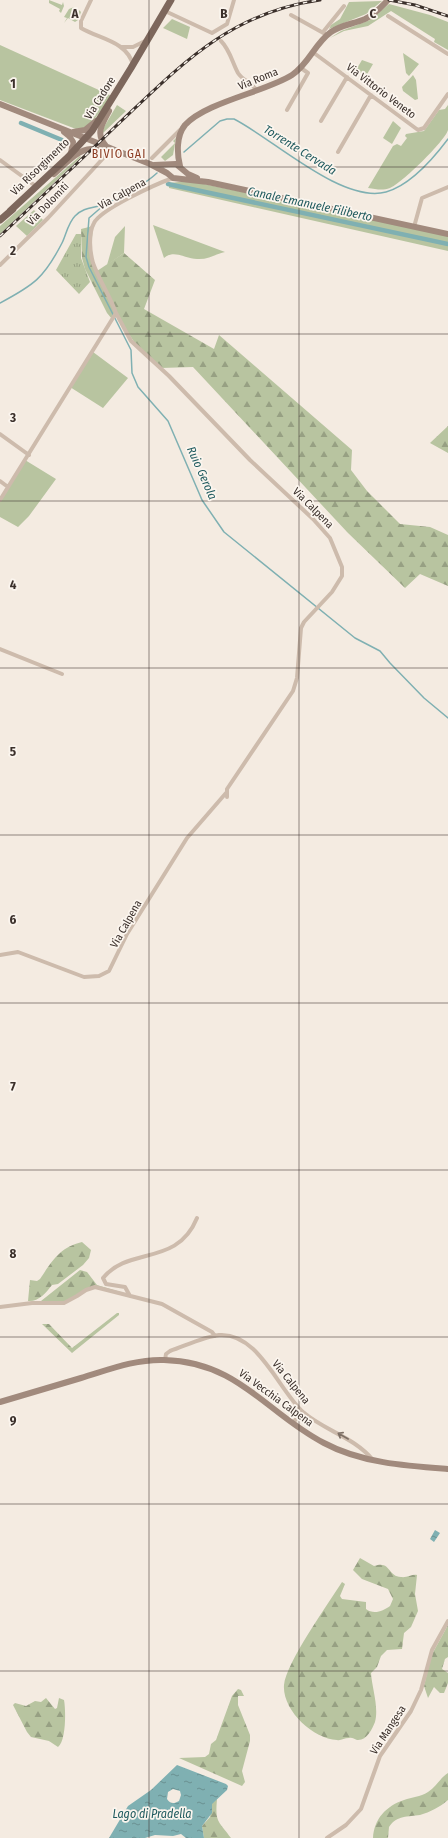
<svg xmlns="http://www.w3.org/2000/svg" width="448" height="1838" font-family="'Fira Sans Condensed',sans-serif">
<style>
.grass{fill:#b8c4a0}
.forest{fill:url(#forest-firs)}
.park{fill:url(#park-tufts)}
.water{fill:url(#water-ripples);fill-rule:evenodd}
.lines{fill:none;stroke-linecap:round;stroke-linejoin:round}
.stream{stroke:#7fb0b2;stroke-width:1.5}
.canal{stroke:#7fb0b2;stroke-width:4.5}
.street{stroke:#cdbbac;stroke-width:4}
.secondary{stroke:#a18a7d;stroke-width:6}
.primary{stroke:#7d675c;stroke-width:7}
.rail-casing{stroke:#3b302b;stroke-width:3}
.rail{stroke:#fbf5ee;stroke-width:1.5;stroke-dasharray:4.5;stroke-linecap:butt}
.oneway{stroke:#7d6f65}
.grid{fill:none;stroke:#3b302b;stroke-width:1;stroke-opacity:0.55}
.labels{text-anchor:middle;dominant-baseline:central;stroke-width:3.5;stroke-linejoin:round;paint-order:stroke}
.street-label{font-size:11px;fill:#3b302b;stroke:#fbf5ee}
.water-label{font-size:12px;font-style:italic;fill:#1f5a5e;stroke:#fbf5ee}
.neighbourhood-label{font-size:12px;letter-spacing:1px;fill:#8c3b22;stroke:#fbf5ee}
.grid-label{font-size:13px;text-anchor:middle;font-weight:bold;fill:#3b302b;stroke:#fbf5ee;stroke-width:3.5;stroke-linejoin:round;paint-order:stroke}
</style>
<defs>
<pattern id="forest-firs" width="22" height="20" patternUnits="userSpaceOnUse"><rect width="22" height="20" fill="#b8c4a0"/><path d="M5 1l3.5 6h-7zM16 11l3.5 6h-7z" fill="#97a083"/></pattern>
<pattern id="park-tufts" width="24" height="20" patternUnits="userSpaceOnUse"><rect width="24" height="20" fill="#b8c4a0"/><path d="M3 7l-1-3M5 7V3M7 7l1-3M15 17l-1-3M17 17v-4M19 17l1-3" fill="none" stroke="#97a083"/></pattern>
<pattern id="water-ripples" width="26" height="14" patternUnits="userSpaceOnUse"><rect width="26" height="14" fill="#7fb0b2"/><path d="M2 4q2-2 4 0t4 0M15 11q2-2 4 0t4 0" fill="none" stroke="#699091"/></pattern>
</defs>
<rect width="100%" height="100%" fill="#f4ebe1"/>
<path class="grass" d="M49 0 62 5 63 2 64 6 61 13 59 11 60 9 49 3Z
M382 1 366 14 329 29 331 25 340 19 349 2Z
M389 4 430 15 448 22V50L434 42 435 39 391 11 368 26 344 31 330 38 341 31 370 20Z
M74 7 73 10 78 13 79 10 81 12 78 20 75 22 68 18 64 23 67 18 64 17 69 9Z
M172 19 190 27 187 39 163 28Z
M0 45 112 96 90 125 87 128 76 129 0 100Z
M403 53 419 64 409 76 406 73Z
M362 60 373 64 366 76 356 70Z
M413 75 416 80 418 99 415 100 403 91 402 87Z
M117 105 126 111 102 134 104 127Z
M448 105C448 112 448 122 448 130 445 141 401 184 390 188 382 191 376 189 368 188L393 146 397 144 401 146 407 138 405 136 406 134 424 131 439 110 445 109Z
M393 121 401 128 392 144 383 138Z
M176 138 173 155 165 161 161 157 175 143 173 141Z
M80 156 81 157 0 234V226Z
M189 181 448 234V251L169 188V183Z
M34 210 43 220 27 236 16 226Z
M153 225 225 252C216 254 207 260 197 259 186 259 174 249 164 258Z
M125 226 124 253 107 265 115 237Z
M93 352 128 378 103 408 70 387Z
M25 460 56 479 29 516 18 527 0 517V500Z"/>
<path class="forest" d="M93 226 91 252 97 271 124 253 155 280 144 309 214 349 219 335 352 450 351 470 367 491 400 524 430 527 448 535V586L420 574 405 588 348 533 193 367 161 368 138 348 116 314 112 319 107 313 85 269 82 258 81 229Z
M448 426V453L430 443Z
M82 1242 91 1250 89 1258 83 1265 58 1284 52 1285C46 1293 38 1302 28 1301L30 1280 37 1281 40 1279C52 1261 60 1247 82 1242Z
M80 1270 87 1272 97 1285 124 1293 92 1288 65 1302 35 1303 41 1301Z
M117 1313H119V1315L72 1353 42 1324H49L72 1348Z
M360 1558 374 1566C391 1560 387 1576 401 1577 407 1578 412 1574 417 1575L415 1594 418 1611 411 1627 404 1633 402 1649 387 1650 381 1656 377 1667 371 1673C372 1688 379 1707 375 1722 372 1729 367 1741 357 1740 354 1739 352 1737 349 1738 344 1738 341 1741 337 1740 313 1739 282 1710 284 1685 286 1663 328 1604 342 1582L345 1584 340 1596 342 1599 366 1602V1609C374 1615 383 1611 390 1606L393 1599 388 1589 362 1579 353 1570Z
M448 1625V1657L445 1659 442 1669 448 1673V1683L444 1693H440L434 1687 428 1698 424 1686 431 1656Z
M238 1689 241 1690 244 1696H238V1705L250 1735V1741L242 1771 245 1782 242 1786 179 1758 205 1757 209 1754 211 1744 216 1740 232 1696Z
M46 1698 55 1709 57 1708 59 1698 64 1700C66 1711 66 1741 58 1747L49 1741 31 1737 27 1732 13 1705 15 1703 26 1706 35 1701 41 1702Z
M448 1773V1800C440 1807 430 1812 420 1815 408 1817 397 1815 389 1827L388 1838H373C374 1819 386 1806 404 1800 412 1797 420 1797 428 1792 436 1787 440 1778 448 1773Z
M217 1799C215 1823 218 1820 231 1838H204L202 1826 210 1817 212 1803Z"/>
<path class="park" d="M76 234H81V258L90 282 79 294 56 270Z"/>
<path class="water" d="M435 1530 440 1533 434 1542 430 1539Z
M177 1765 226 1784 228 1786 227 1790 212 1804V1813L202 1826 204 1838H186L181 1834 173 1836 155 1835 145 1838H109L128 1806 151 1790ZM173 1789 180 1791 181 1795 179 1801C174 1804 170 1804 167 1799L168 1792Z"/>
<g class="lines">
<path class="stream" d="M184 152 220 121 227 119H234C272 138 342 204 386 192 411 185 433 159 448 139
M104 205 89 218 86 257 89 267 131 350 132 373 138 387 168 421 202 500 224 532 355 638 380 651 390 663 424 698 448 718
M0 303C34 285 44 278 62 243 66 235 68 223 75 216 85 206 94 209 105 204 123 196 143 186 157 173"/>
<path class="canal" d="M21 123 62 140
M168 184 448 244"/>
<path class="street" d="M91 0 81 21V28C99 39 127 41 133 65
M165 11 212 33 227 24 234 0
M291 15 327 35
M388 16 448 54
M323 32 344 6
M221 41C230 50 232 62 238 73 243 81 252 82 256 90
M122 47H133L145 41
M314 53 418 130 424 128 448 94
M287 110 308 73 301 68
M321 121 347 77
M338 152 371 95
M152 158 180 130
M0 160 37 187
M414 227 422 198 448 187
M0 265 48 218 108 153
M116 313 131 341 169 376 250 460 313 519 330 538 342 567V576L332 592 304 622 301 628 297 678 293 691 227 789V797
M0 434 29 455
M0 481 8 487
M0 500 116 313C110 296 99 280 93 263 90 252 88 234 94 223 101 209 156 184 173 178
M0 649 62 674
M0 955 18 952 84 977 99 976 109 971 127 934 187 838 226 793
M130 1296 125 1287 106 1284 103 1278C129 1246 177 1267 197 1218
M0 1307 32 1303H64L77 1296 86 1290 95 1287 162 1304 212 1332 215 1336
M165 1360 166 1354 170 1351C185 1346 203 1337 219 1335 258 1332 278 1389 303 1412 325 1431 354 1437 373 1460
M293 1423 302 1411
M327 1838 346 1825 361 1809 380 1756 411 1711 421 1690 432 1650 448 1621"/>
<path class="secondary" d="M0 104 150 164 167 173 173 178 208 182 448 234
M64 132 69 136 73 142 71 153
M73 132 85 130 96 121
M106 146C95 134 102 124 109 111
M154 165 176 164 188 174 197 178
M180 166C177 154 176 136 185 125 206 102 265 92 292 75 309 64 315 43 331 32 341 25 353 24 365 19 374 15 381 7 388 0
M54 174C63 166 78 149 91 149 102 149 104 155 116 151
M0 1402C27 1394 54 1386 81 1378 108 1370 135 1359 164 1360 239 1362 266 1413 324 1443 361 1463 407 1466 448 1469"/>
<path class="primary" d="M10 211 68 157 92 131 131 68 171 0
M0 220 13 209"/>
<defs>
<path id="rail" d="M389 0 415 5 448 16
M0 236C38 200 77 164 115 127 179 67 228 13 320 0"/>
</defs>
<use href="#rail" class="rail-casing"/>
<use href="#rail" class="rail"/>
</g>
<defs><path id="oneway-shaft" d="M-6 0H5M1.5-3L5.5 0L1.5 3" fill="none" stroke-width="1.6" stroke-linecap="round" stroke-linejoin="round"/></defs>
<use class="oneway" href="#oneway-shaft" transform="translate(343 1436) rotate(-150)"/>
<path class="grid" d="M149 0V1838M299 0V1838M0 167H448M0 334H448M0 501H448M0 668H448M0 835H448M0 1003H448M0 1170H448M0 1337H448M0 1504H448M0 1671H448"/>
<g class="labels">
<g class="street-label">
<text transform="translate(258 79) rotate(-22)">Via Roma</text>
<text transform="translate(381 91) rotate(37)">Via Vittorio Veneto</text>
<text transform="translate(100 98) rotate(-58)">Via Cadore</text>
<text transform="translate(40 167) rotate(-44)">Via Risorgimento</text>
<text transform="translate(122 194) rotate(-29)">Via Calpena</text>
<text transform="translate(48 204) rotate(-46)">Via Dolomiti</text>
<text transform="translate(313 508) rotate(45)">Via Calpena</text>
<text transform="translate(126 924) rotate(-61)">Via Calpena</text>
<text transform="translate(291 1382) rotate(51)">Via Calpena</text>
<text transform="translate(276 1398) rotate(36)">Via Vecchia Calpena</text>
<text transform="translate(388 1730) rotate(-57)">Via Mangesa</text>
</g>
<g class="water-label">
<text transform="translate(300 150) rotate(32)">Torrente Cervada</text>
<text transform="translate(310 204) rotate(12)">Canale Emanuele Filiberto</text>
<text transform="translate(202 473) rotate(66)">Ruio Gerola</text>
<text x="152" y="1814">Lago di Pradella</text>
</g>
<g class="neighbourhood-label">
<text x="119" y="154">BIVIO GAI</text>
</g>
</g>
<g class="grid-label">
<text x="75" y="18">A</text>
<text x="224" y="18">B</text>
<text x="373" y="18">C</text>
<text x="13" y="88">1</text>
<text x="13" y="255">2</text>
<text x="13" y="422">3</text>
<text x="13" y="589">4</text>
<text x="13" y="756">5</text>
<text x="13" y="924">6</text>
<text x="13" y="1091">7</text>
<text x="13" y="1258">8</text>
<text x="13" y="1425">9</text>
</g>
</svg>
